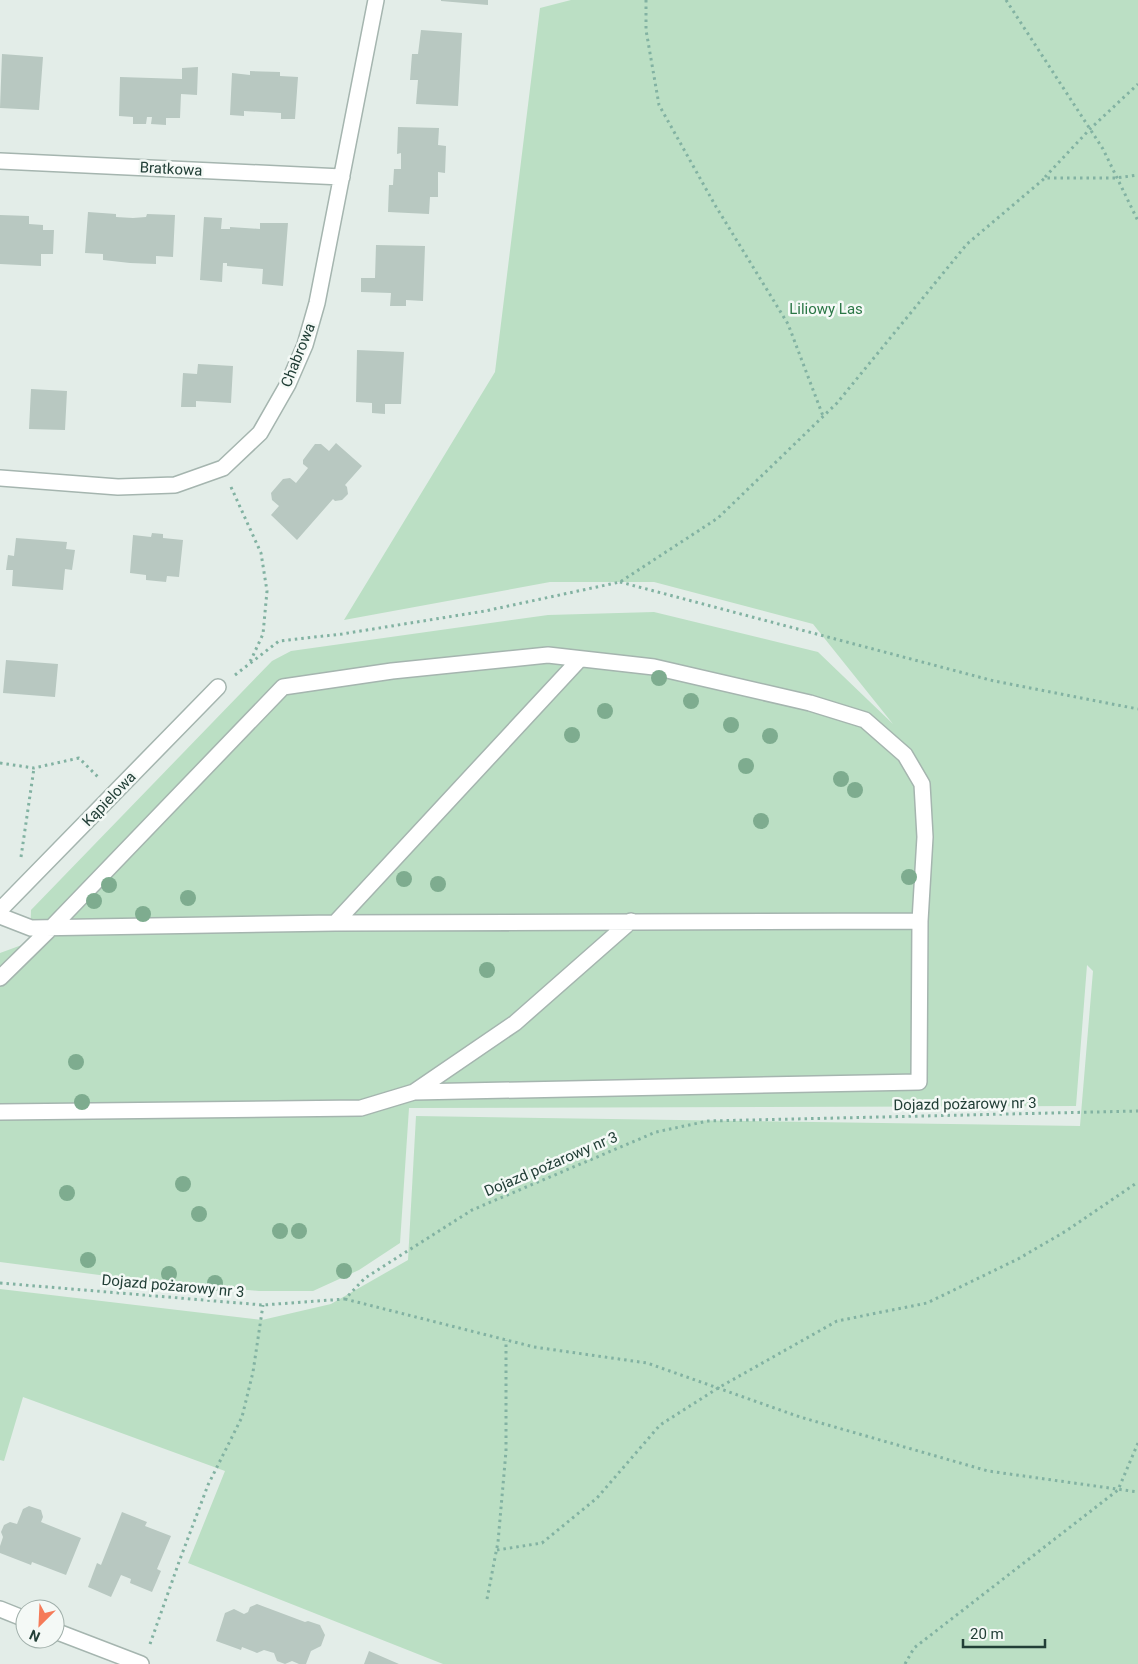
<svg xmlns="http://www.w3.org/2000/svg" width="1138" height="1664" font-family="Roboto,sans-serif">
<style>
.green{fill:#bbdfc4}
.building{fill:#b8c8c1}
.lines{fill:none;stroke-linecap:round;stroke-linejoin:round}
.pedestrian-casing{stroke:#a5b5af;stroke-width:18}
.minor-casing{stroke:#a5b5af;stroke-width:18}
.path{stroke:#82b2a2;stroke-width:3;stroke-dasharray:2.5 4;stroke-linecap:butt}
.pedestrian{stroke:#fff;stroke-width:15}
.minor{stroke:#fff;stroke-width:15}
.tree{fill:#7eac8f}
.labels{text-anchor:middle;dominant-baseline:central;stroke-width:5;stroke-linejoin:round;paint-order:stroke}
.street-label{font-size:15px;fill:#223f37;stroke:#f4f9f6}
.park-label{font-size:15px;fill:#2b7746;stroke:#f4f9f6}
</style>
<rect width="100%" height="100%" fill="#e3ede8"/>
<path class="green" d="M571 0H1138V1664H443L188 1563 225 1471 23 1397 4 1461 0 1460V1289L262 1320 331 1304 408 1260 416 1116 1080 1126 1093 971 1087 965 1076 1106 409 1108 400 1243 359 1270 313 1291H259L130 1279 0 1262V953L30 942 31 910 272 661 291 651 548 615 654 612 818 652 893 724 813 624 654 582H550L344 620 495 372 540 8Z"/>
<path class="building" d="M441 0H488V5L441 1Z
M421 30 462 33 458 106 416 104 418 80H410L412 54H418Z
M2 54 43 57 39 110 0 108Z
M198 67 197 95 181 94 180 118H166V125L151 124 152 117H147L146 124H133V117L119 116 120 77 182 79V68Z
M250 71 280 72V76L298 77 295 119H281V113L244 111V116L230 115 232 73 250 75Z
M398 127 439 128 438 145 446 146 445 173 438 172V197H430L429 214 388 212 389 185H393L394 169H401V153L397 154Z
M88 212 116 214V217L133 218 146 217 147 214 175 215 173 257 156 256V264L130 263 103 260V254L85 253Z
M0 215 29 216V224L43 225V230H54L53 254H41V266L0 264Z
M204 217 222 218 221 229H230V227L260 229V223H288L283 286 262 284 263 269 227 266V263H223L222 282 200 280Z
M376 245 425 246 423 301 406 300V306H390L391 293 361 292V278H375Z
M357 350 404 352 401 404H385V414L372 413V403L356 402Z
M198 364 233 366 231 403 196 401V407H181L183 373 197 374Z
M31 389 67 391 65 430 29 429Z
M336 443 362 466 345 485 347 487 348 494 342 500 335 501 333 499 297 540 271 515 279 506 272 500 271 493 283 479 290 478 296 483 308 468 303 464V460L315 444H321L329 451Z
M152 533 163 534V538L183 540 179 577 167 576 166 582 146 580V575L130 573 133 535 151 537Z
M16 538 67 542 66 549 75 550 72 570 65 569 63 590 12 586 13 570H6L8 555 14 556Z
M6 660 58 664 55 697 3 693Z
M29 1506 41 1510 43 1517 41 1522 81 1538 66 1575 32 1562 31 1565 0 1553V1546L3 1537 1 1532 4 1525 10 1522 17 1524 23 1509Z
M122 1512 147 1522 145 1526 171 1536 157 1569 161 1571 152 1592 130 1583 131 1579 121 1575 111 1597 88 1587 97 1563 101 1565Z
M257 1604 305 1622 308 1621 320 1625 325 1635 321 1646 311 1651 306 1664H299L292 1661 285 1664 277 1661 274 1653 264 1650 257 1653 242 1647 241 1650 216 1641 225 1613 234 1609 244 1614 248 1612 250 1607Z
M369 1651 399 1664H364Z"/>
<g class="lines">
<defs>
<path id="pedestrian" d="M0 916 31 928 335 923 920 921
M335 923 580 659
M0 978 52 927 283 687 392 671 548 655 654 667 810 703 865 720 905 755 922 784 925 837 920 921 919 1082 414 1092
M0 1112 361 1108 414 1092 515 1023 631 921"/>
<path id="minor" d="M0 161 342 177
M0 478 118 487 175 485 223 468 260 433 288 384 305 345 317 303 376 0
M0 910 218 687
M0 1609 25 1619
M55 1631 141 1664"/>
</defs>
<use href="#pedestrian" class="pedestrian-casing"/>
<use href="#minor" class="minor-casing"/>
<path class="path" d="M646 0V30L659 105 715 205 788 324 823 416
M1006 0 1103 149 1138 221
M1045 177 1090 129 1138 84
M231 487 261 553 267 591 263 634 251 660 248 662
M620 582 994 681 1138 709
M235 675 279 641 342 634 485 611 620 582 718 518 837 403 967 244 1045 178H1116L1138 175
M0 763 34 768 79 758 100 779
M21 857 34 768
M0 1283 263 1305 345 1299 365 1278 472 1210 656 1132 708 1121 1138 1111
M345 1299 534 1347 647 1363 800 1417 988 1471 1138 1492
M497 1550 542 1543 597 1498 660 1425 718 1388 837 1321 927 1303 1018 1259 1066 1231 1138 1182
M487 1599 498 1542 506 1451V1340
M150 1644 179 1562 208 1485 242 1417 253 1372 263 1305
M905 1664 914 1648 1118 1490 1138 1443"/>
<use href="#pedestrian" class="pedestrian"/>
<use href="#minor" class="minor"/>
</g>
<g class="tree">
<circle cx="659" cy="678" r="8"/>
<circle cx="691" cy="701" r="8"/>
<circle cx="605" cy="711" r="8"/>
<circle cx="731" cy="725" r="8"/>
<circle cx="572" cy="735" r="8"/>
<circle cx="770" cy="736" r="8"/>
<circle cx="746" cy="766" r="8"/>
<circle cx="841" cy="779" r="8"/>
<circle cx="855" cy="790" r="8"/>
<circle cx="761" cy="821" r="8"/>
<circle cx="909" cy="877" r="8"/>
<circle cx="404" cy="879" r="8"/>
<circle cx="438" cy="884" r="8"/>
<circle cx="109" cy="885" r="8"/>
<circle cx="188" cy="898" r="8"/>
<circle cx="94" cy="901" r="8"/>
<circle cx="143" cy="914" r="8"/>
<circle cx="487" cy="970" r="8"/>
<circle cx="76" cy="1062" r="8"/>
<circle cx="82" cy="1102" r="8"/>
<circle cx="183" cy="1184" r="8"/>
<circle cx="67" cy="1193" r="8"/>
<circle cx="199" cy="1214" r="8"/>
<circle cx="280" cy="1231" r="8"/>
<circle cx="299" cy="1231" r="8"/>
<circle cx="88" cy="1260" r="8"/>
<circle cx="344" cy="1271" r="8"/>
<circle cx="169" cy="1274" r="8"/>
<circle cx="215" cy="1283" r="8"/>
</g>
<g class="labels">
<g class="street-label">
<text transform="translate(171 169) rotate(3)">Bratkowa</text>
<text transform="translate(298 355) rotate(-68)">Chabrowa</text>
<text transform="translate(109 799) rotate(-46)">Kąpielowa</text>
<text transform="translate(965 1104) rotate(-1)">Dojazd pożarowy nr 3</text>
<text transform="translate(551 1164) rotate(-23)">Dojazd pożarowy nr 3</text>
<text transform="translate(173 1286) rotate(5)">Dojazd pożarowy nr 3</text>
</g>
<g class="park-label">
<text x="826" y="309">Liliowy Las</text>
</g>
</g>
<g transform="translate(40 1624) rotate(204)"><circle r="24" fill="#f4f9f6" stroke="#a0afaa"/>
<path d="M0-4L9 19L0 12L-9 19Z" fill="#f57b59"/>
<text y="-8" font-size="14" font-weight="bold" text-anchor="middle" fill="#223f37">N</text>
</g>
<path d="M963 1639v8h82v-8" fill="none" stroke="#223f37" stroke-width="2.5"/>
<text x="970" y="1639" font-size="15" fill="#223f37" stroke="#f4f9f6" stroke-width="4" paint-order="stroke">20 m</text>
</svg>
